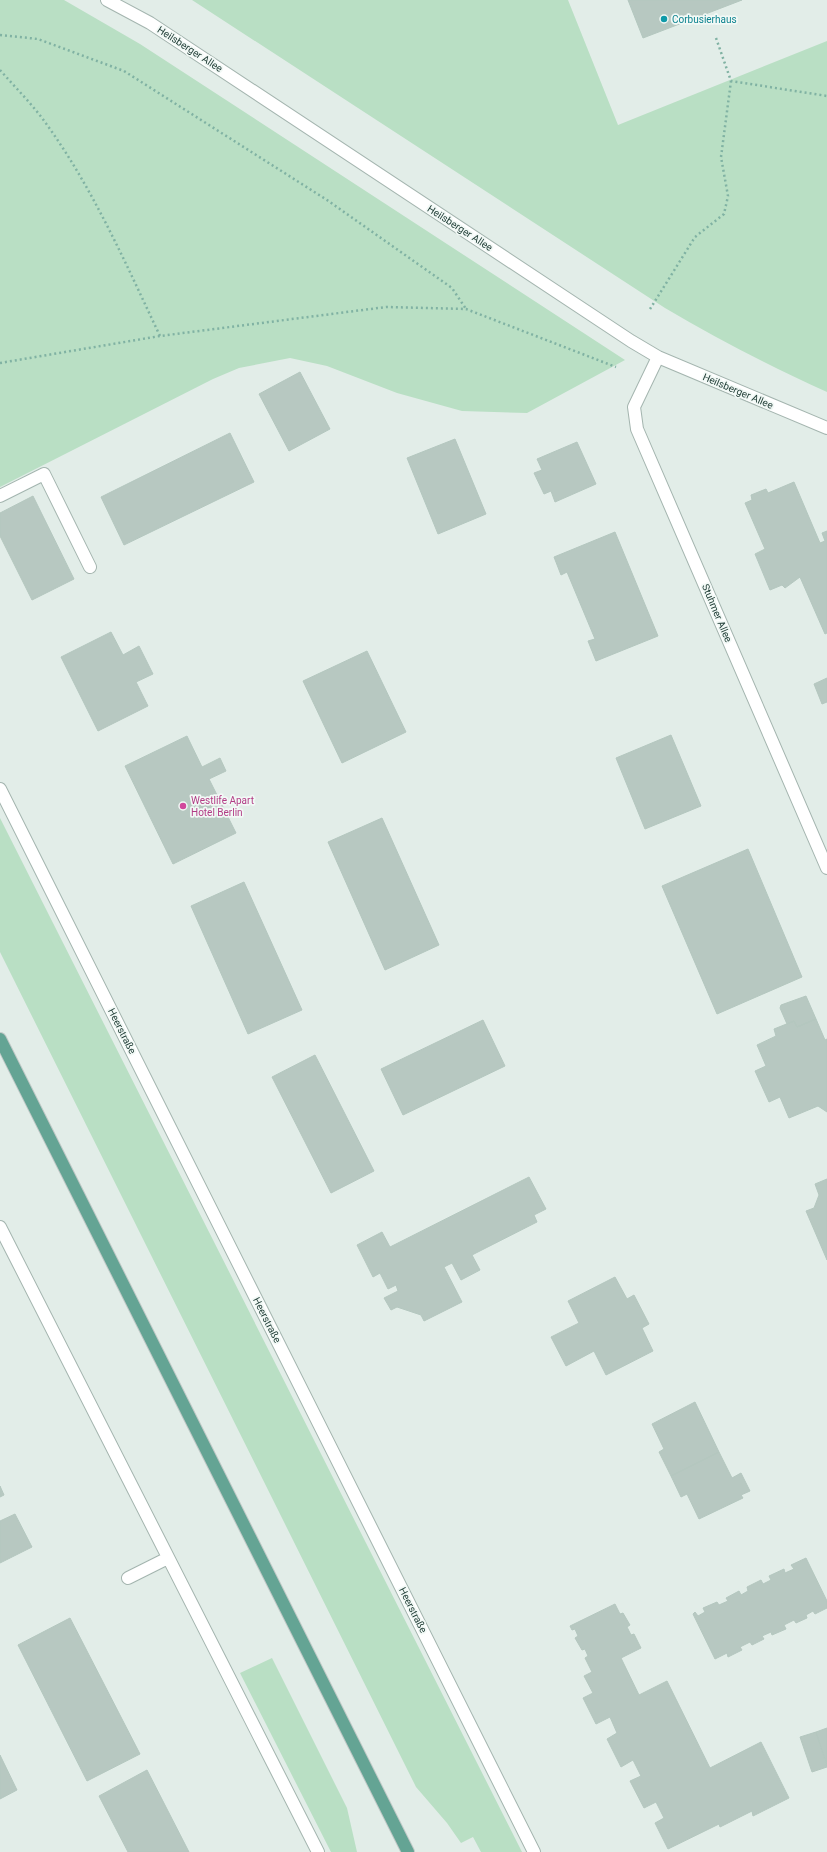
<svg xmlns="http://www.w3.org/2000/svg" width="827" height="1852" font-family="Roboto,sans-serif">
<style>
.green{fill:#b9dfc4}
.building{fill:#b7c8c1;stroke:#b4c7bf}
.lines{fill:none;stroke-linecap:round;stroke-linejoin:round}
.minor-casing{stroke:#a4b5af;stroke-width:14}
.major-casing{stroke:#c1c9c7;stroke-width:14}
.path{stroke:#80b2a3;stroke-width:2.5;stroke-dasharray:2 3;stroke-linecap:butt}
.minor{stroke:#fff;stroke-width:12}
.major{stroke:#64a494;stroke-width:12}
.culture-dot{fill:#0f9aa8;stroke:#f2f9f6;stroke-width:1.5}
.hotel-dot{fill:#d1479c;stroke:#f2f9f6;stroke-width:1.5}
.labels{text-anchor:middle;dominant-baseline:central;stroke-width:3.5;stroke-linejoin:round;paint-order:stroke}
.culture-label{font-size:10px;fill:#0d838f;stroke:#f2f9f6;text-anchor:start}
.street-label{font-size:10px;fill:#213e37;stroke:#f2f9f6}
.hotel-label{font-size:10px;fill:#b23c85;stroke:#f2f9f6;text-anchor:start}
</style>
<rect width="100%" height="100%" fill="#e2ede8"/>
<path class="green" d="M0 0H64L140 44 625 360 527 413 462 411 397 393 327 366 290 358 239 368 213 379 0 487Z
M192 0H568L618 125 827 41V392C771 367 718 339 665 308Z
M0 818 522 1852H481L473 1837 461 1843 447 1823 416 1787 0 952Z
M272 1658 347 1808 357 1852H331L240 1673Z"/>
<path class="building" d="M628 0H742L643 38Z
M300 372 330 429 289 451 259 394Z
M230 433 254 482 124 545 101 497Z
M455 439 486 514 438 534 407 458Z
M577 442 596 484 555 502 551 491 544 494 534 473 542 470 537 459Z
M794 482 820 543 825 541 822 533 827 531V633L825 634 800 577 785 588 782 585 770 590 755 554 765 549 745 503 752 500 751 495 766 489 768 493Z
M33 496 74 579 32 600 0 536V513Z
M615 532 658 636 596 661 588 641 595 639 567 572 561 575 554 557Z
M111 632 123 655 139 646 153 674 136 682 148 706 98 731 61 657Z
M367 651 406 732 342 763 303 681Z
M827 678V702L822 704 814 684Z
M671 735 701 806 645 829 616 758Z
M187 736 202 767 220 758 226 771 209 779 236 833 173 864 125 766Z
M382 818 439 945 385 970 328 842Z
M748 849 802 977 717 1014 662 886Z
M244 882 302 1010 248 1034 191 906Z
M806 996 816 1019 797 1027 794 1021 787 1024 780 1008 781 1005Z
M816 1019 825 1040 827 1039V1112L818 1106 789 1118 780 1097 769 1102 755 1071 766 1066 757 1045 776 1036 774 1029 794 1021 797 1027Z
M483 1020 505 1066 403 1115 381 1069Z
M315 1055 374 1171 331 1193 272 1077Z
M529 1177 546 1209 534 1215 537 1222 472 1255 480 1270 461 1280 452 1263 444 1267 462 1302 424 1321 421 1315 397 1307 391 1310 384 1298 398 1291 396 1285 388 1289 380 1273 373 1277 357 1245 382 1232 390 1247Z
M827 1179V1260L806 1211 814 1208 819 1195 815 1184Z
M615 1277 627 1299 634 1295 649 1324 642 1328 653 1351 606 1375 594 1351 566 1366 551 1337 579 1323 568 1301Z
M695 1402 719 1452 671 1476 659 1452 664 1449 652 1424Z
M719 1452 732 1478 741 1473 750 1491 741 1495 743 1498 699 1519 687 1494 681 1497 671 1476Z
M0 1486 4 1495 0 1497Z
M15 1514 32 1547 0 1563V1521Z
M806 1558 827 1601V1608L815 1614 813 1611 806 1615 807 1618 796 1623 794 1620 784 1625 786 1629 772 1635 771 1632 762 1636 764 1639 752 1645 750 1642 740 1647 742 1650 728 1657 727 1653 715 1659 693 1614 695 1612 698 1616 705 1612 703 1608 717 1602 719 1605 728 1601 726 1598 739 1591 741 1595 748 1591 747 1587 761 1580 763 1584 771 1580 769 1576 784 1569 785 1573 794 1569 791 1565Z
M615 1604 620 1614 623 1613 630 1625 627 1627 631 1635 634 1634 641 1648 621 1658 639 1695 667 1681 710 1768 761 1742 789 1798 753 1816 752 1811 720 1827 719 1824 668 1849 655 1823 664 1818 656 1802 644 1808 630 1781 641 1776 633 1760 621 1767 607 1739 617 1733 610 1717 596 1724 583 1698 593 1693 584 1676 592 1672 585 1658 588 1656 585 1649 582 1650 575 1638 578 1636 575 1629 572 1630 570 1626Z
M70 1618 140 1754 87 1781 18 1645Z
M827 1728V1765L816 1732Z
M816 1732 827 1767 812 1772 800 1737Z
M0 1755 17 1790 0 1799Z
M147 1770 189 1852H128L99 1796Z"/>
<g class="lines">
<defs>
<path id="minor" d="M107 0 150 23 631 341 658 357 827 428
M658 357 634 407 637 429 827 868
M0 496 44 474 90 567
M0 789 534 1852
M0 1227 318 1852
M128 1578 168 1558"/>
<path id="major" d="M0 1039 408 1852"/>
</defs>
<use href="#minor" class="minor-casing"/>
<use href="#major" class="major-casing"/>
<path class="path" d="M0 35 38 39 124 71 327 200 452 288 466 309
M716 38 731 81 827 96
M0 70C14 86 29 101 42 118 91 184 125 262 160 336
M650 309 695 237 724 214 728 196 721 157 731 81
M0 363 160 336 386 307 466 309 616 367"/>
<use href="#minor" class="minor"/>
<use href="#major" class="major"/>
</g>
<circle class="culture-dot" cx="664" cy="19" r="4"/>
<circle class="hotel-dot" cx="183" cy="806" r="4"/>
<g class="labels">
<g class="culture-label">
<text x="672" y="19">Corbusierhaus</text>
</g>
<g class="street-label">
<text transform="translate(190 49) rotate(33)">Heilsberger Allee</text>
<text transform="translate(460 228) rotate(33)">Heilsberger Allee</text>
<text transform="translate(738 391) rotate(23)">Heilsberger Allee</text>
<text transform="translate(717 613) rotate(67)">Stuhmer Allee</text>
<text transform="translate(122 1031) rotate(63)">Heerstraße</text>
<text transform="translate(267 1320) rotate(63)">Heerstraße</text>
<text transform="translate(413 1610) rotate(63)">Heerstraße</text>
</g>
<g class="hotel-label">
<text x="191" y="800">Westlife Apart<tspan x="191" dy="12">Hotel Berlin</tspan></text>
</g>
</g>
</svg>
